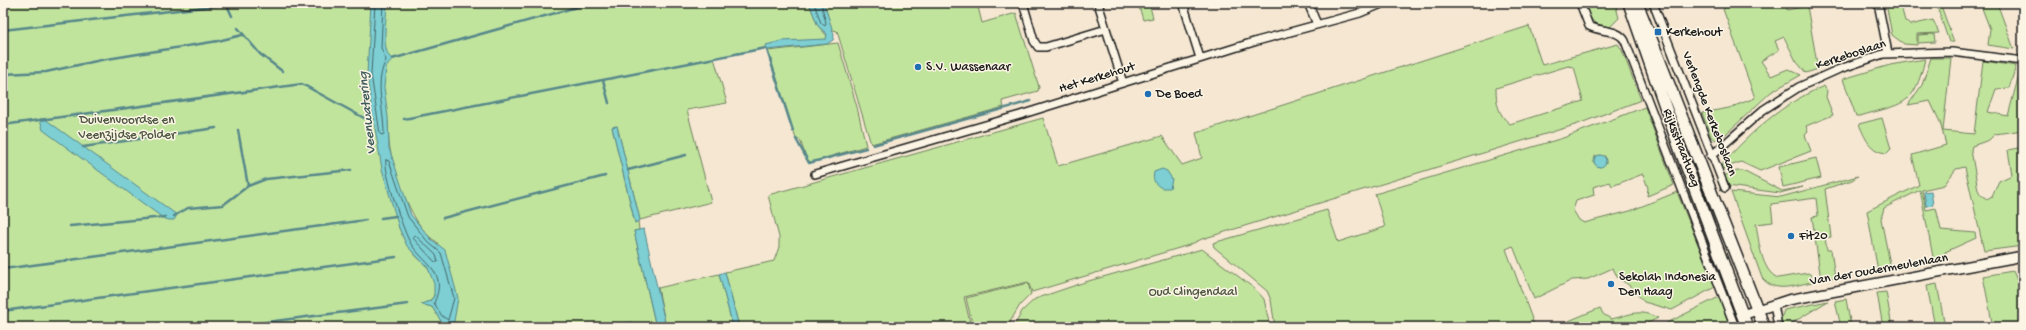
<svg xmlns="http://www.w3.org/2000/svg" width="2026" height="330" font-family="'Gochi Hand',sans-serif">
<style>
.green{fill:#c1e49d;stroke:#6e805c;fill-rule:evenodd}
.water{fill:#7dcfd4;stroke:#56878a}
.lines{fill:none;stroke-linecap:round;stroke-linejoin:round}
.shore{stroke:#436466;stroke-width:1}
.stream{stroke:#56878a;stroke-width:2.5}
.minor-casing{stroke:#1c1c1c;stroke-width:10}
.tertiary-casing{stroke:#1c1c1c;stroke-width:12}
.primary-casing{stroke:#1c1c1c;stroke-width:14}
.minor{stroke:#fcf5e5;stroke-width:7}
.tertiary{stroke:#fcf5e5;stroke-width:9}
.primary{stroke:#fcf5e5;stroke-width:11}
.poi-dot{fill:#1f6fb2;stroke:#fcf5e5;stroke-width:1.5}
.labels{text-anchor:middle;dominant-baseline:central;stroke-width:3;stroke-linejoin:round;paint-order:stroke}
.poi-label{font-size:13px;fill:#1c1c1c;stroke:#fcf5e5;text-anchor:start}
.street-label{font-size:13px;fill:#1c1c1c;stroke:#fcf5e5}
.park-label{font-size:13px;fill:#4e5843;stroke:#fcf5e5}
.water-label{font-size:14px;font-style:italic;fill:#3e5b5c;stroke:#fcf5e5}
</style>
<rect width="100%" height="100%" fill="#f5e7d2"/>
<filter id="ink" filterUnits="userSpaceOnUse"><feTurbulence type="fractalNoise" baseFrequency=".025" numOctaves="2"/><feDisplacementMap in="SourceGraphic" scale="8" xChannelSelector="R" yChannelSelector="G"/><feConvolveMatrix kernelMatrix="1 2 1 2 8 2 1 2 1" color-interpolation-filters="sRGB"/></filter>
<g filter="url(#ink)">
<path class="green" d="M3 3H809L818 26 828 37 826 40 790 41V43L714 58 727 103 687 110 711 202 640 220 617 126 612 127 635 223 638 221 639 230 634 231 656 327H453V317L437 242C413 230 395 174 390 149 388 140 389 130 388 121L379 123 399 228C403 238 408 247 415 255 418 259 422 261 424 264 432 271 441 292 430 300 428 302 424 303 422 304L432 307 445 327H3Z
M817 3H977L982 23 1016 13 1039 87 1038 91 1002 101 1004 107 871 144 837 31 825 28Z
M1138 3H1149L1153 18 1143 20Z
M1592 3H1615L1619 18 1610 27C1595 27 1591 21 1586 8Z
M1738 3H1786L1787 10 1807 6 1818 69 1806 73 1796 61 1784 37 1775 41 1779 50 1761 61 1771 76 1788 69 1801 75 1771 92 1727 133 1715 140 1711 137 1702 113 1729 108 1755 98 1723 9Z
M1886 3H1900L1905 21 1910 25 1933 20 1939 33 1917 34V45L1904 44 1892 35Z
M1936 3H1940L1954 42H1949Z
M1980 3H1997L2014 49 1988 45 1990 29Z
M1529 26 1542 65 1618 44 1622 50 1641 100 1578 124 1202 239 1189 245 1032 292 1028 282 964 297 971 327H739L725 272 774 261 779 247V237L768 195 1043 118 1058 166 1162 136 1182 165 1202 158 1196 133ZM1568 66 1574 67 1583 101 1510 124C1498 115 1496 102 1496 88Z
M1934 34 1935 42 1918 43V35Z
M838 43 857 107 866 146 811 162 807 160 800 140 796 139 768 51Z
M1931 58H1951L1943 131 1974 134 1983 61 2016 66 2009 88 1996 89 1988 112 2008 116 2021 67 2023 68V130L1995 134 1989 140 1972 146 1971 150 1978 190 1981 195 1987 199 1992 196 1999 181 2012 175 2008 150 2023 147V246L1984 251 1965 167 1956 169 1944 185 1922 190 1926 210 1936 208 1941 230 1975 233 1976 238 1945 252 1947 260 1934 262 1920 190 1884 208 1881 219 1891 269 1878 271 1867 211 1919 185 1912 155 1946 145 1940 122 1930 101 1908 105 1922 85Z
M1925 59C1914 108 1903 103 1860 116H1856L1843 79 1890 65Z
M1824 86 1827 91 1826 97 1833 115 1806 126 1808 132 1805 135 1811 151 1760 171 1741 162 1722 169 1721 166C1749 133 1783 103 1824 86Z
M1645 107 1674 185 1647 196 1648 188 1643 174 1612 186 1610 182 1593 187 1594 195 1576 201 1573 210 1579 220 1584 223 1630 211 1677 192 1715 287 1672 310 1644 302 1630 286 1617 277 1613 268 1588 279 1572 280 1534 299 1513 246 1506 249 1535 327H1275L1271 300 1267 291 1214 247 1213 243 1327 210 1338 242 1385 227 1375 194 1563 138ZM1595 156H1605L1606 163 1599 167 1594 163Z
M1882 118 1891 149 1887 153C1870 152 1865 138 1859 124Z
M1816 158 1821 178 1783 187 1779 167Z
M1737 171H1743L1782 191 1803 187 1780 193 1727 186 1723 176Z
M1858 176 1852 180 1825 189 1831 237 1825 238 1827 250H1831L1835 277 1821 280 1812 217 1818 216 1816 198 1771 204 1773 222 1756 224C1759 241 1761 271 1778 278L1808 273 1811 275 1812 282C1795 285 1775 294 1762 278L1731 192 1781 197Z
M1202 249 1255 289 1264 299 1270 327H1014L1022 311 1035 299 1085 282Z
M2013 271 2023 294V327H1993L1983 276Z
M719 274 733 327H666L658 288Z
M1028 283 1031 294 1020 305 1007 327H973L966 298Z
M1937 284 1945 327H1935L1927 286Z
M1886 292 1892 327H1883L1877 293Z
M1717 298 1720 299 1730 327H1659Z
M1846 299 1851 327H1841L1835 301Z
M1828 301 1789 325V327H1782L1780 322 1784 310Z
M1600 308 1603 314 1611 319C1631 315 1637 308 1658 318L1640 327H1554Z"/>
<path class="water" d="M371 3H387C387 17 380 51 392 59L386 68 384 87 388 117 389 148 411 215 431 239 445 250 458 298 453 327H445L432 307 421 304 430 301 434 296V284L428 268 407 246 399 228 382 169 371 105 367 74Z
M809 3H824L834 35 833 40 827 44 767 50 766 45 781 41 826 39 827 34 818 26Z
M40 119H45L177 215 174 220H169L163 218 43 130Z
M617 126 640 220 635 223 612 127Z
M1594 161a6 6 0 1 1 12 0a6 6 0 1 1-12 0Z
M1162 169 1167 171 1172 179 1170 188H1162C1155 185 1152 180 1154 172Z
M1931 191 1933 205 1926 206 1924 192Z
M644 229 666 327H656L634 231Z
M725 272 739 327H733L719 274Z"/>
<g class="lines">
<path class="shore" d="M375 3 371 74 380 134 382 135 384 134C384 108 374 84 386 60L381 48 383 3
M814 3 821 23 825 26 826 23 821 3
M386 160 389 161 408 217 428 242 441 253 454 298 448 320 442 316 434 303C448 272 426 266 411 244 404 234 383 170 386 160Z
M415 235 436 255 438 262H435L413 238Z"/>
<path class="stream" d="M227 5 232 16
M238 28 260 54 282 71
M3 30 240 3
M767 50 793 131
M392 59 591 3
M3 74 46 72 101 60 218 41 242 35
M603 80 609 103
M404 119 766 48
M3 125 302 84 364 118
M796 139 809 163 866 148
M873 145 1031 101
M83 147 216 128
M628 170 686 155
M248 186 266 179 351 170
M174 216 188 208 223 205 248 186 238 130
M381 218 396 216
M443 218 605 176
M70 226 165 217
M3 269 366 220
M3 311 396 257
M227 327 408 304
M615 327 631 323"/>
<defs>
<path id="minor" d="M1023 3 1034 41 1038 47H1046L1106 29
M1098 3 1123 83
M1183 3 1200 58
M1308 3 1317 24
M1580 3 1589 26C1600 32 1619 29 1625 41L1735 327
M1653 3 1725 188
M1878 3 1888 53
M1711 156 1763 110 1799 87 1837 70 1883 54 1952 52 2023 61
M815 174 1020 115 1257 41 1360 13 1384 3
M1774 304 1778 327"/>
<path id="tertiary" d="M1742 315 1788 300 2023 256"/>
<path id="primary" d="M1629 3 1680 149 1747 327
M1637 3 1764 327"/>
</defs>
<use href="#minor" class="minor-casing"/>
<use href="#tertiary" class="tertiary-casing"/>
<use href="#primary" class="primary-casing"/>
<use href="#minor" class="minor"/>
<use href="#tertiary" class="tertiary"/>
<use href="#primary" class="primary"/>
</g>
</g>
<g class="poi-dot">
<rect x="1654" y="28" width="8" height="8" rx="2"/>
<circle cx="918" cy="67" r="4"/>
<circle cx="1148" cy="94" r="4"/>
<circle cx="1791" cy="236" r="4"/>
<circle cx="1611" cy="284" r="4"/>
</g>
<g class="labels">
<g class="poi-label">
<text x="1666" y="32">Kerkehout</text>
<text x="926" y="67">S.V. Wassenaar</text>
<text x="1156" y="94">De Boed</text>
<text x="1799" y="236">Fit20</text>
<text x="1619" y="277">Sekolah Indonesia<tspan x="1619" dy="15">Den Haag</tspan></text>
</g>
<g class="street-label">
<text transform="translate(1851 55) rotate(-18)">Kerkeboslaan</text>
<text transform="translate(1097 78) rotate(-17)">Het Kerkehout</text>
<text transform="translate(1709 114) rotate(69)">Verlengde Kerkeboslaan</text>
<text transform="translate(1681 148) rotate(69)">Rijksstraatweg</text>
<text transform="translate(1879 270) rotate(-10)">Van der Oudermeulenlaan</text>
</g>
<g class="park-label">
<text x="127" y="120">Duivenvoordse en<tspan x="127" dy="15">Veenzijdse Polder</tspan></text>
<text x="1193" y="292">Oud Clingendaal</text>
</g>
<g class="water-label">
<text transform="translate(368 113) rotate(-96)">Veenwatering</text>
</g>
</g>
<rect width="2026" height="330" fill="none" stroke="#fcf5e5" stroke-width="16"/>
<rect x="8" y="8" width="2010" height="314" fill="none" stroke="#1c1c1c" stroke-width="1.5" filter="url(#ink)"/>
</svg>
